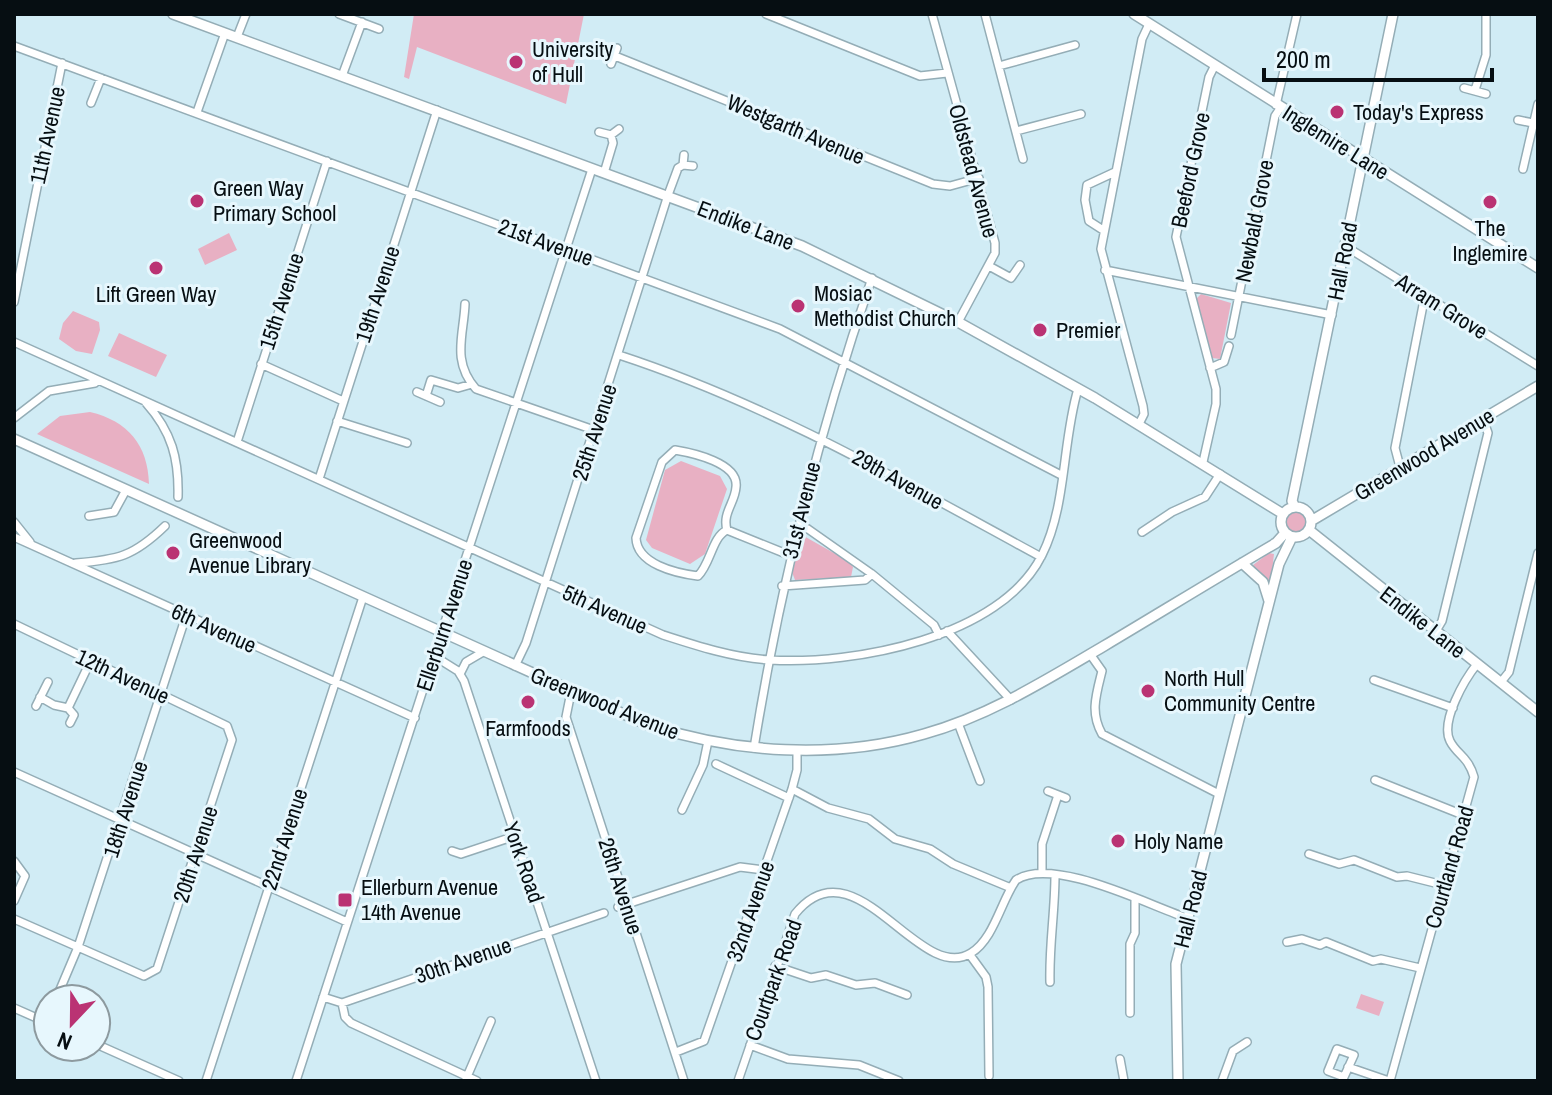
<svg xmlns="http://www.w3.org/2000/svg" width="1552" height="1095" font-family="'Archivo Narrow',sans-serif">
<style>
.green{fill:#e8b0c3}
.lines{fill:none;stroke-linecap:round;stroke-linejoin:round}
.minor-casing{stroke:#94adb6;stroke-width:10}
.tertiary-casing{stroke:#94adb6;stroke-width:12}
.minor{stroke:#fff;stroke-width:7}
.tertiary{stroke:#fff;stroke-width:9}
.poi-dot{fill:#ba3373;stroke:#e7f7fd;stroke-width:3}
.labels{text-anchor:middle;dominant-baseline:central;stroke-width:6;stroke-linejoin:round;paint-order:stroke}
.poi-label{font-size:22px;fill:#060e12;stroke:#e7f7fd;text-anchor:start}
.street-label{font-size:22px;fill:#060e12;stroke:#e7f7fd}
</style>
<rect width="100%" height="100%" fill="#d1ecf5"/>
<path class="green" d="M414 14H584L566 104 417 47 409 79 404 77Z
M229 233 237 250 205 265 198 249Z
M1201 294 1231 303 1220 359 1212 358 1196 299Z
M73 311 99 322 100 330 92 354 76 351 59 339 63 323Z
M119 333 167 355 156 377 108 356Z
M90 412C128 421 148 445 149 484L37 434 60 416Z
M681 461 720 476 727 489 705 554 690 564 652 548 646 540 665 470Z
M1286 522a10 10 0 1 1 20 0a10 10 0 1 1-20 0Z
M802 535 848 561 853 567 851 577 795 580 792 572Z
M1269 553 1274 554 1270 590 1253 565Z
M1361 994 1384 1002 1379 1016 1356 1008Z"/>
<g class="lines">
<defs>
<path id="minor" d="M339 14 379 29
M766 14 920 76 947 73
M932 14 995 243V253L958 322
M985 14 1023 159
M237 37 246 14
M14 46 780 329 1061 475
M615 56 933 184 950 186 979 178
M611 64 617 48
M999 66 1075 45
M342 76 362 22
M1464 88 1486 94
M1475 90 1486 55V14
M91 103 101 78
M1276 105 1297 14
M197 112 225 33
M1518 120 1533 123
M1016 131 1081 114
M599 132 611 135 619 129
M684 155 683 165 693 166
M1523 169 1538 104
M604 173 613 143 611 135
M1103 230 1089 221 1085 200 1087 185 1115 172
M1345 246 1538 366
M989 266 1011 278 1020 265
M1105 270 1332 315
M14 302 62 63
M465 304C464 334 451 361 476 389L594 430
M1231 335 1275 116 1281 107
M14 342 663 635C697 646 734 658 770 660 853 665 1001 638 1042 555 1067 505 1062 442 1078 389
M619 355C769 404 903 482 1041 557
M261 364 343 401
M1210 368 1224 362 1229 346
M417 392 440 402
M426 396 431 380 458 388 472 384
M146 403C172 432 179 459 178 497
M14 418 49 391 95 383 97 380
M337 421 407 443
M1139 424 1144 414 1143 406 1101 249 1142 39 1149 24
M237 442 327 161
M675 450C693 453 739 463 736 487 735 503 722 513 727 530 712 537 711 563 698 576 675 573 637 564 636 538L662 462Z
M1203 462 1216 404V389L1176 237 1209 77 1215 65
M1400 467 1395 448 1425 295
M319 479 437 110
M89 516 114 512 126 490
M14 522 30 542
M797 527 808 529 872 574 934 625 939 635
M727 530 789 555
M1142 532 1172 512 1205 497 1220 474
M14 537 415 718
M76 563C118 560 134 556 165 526
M782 586 865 580 872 574
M14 624 227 726 232 740 157 969 144 976 14 919
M947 631 1011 700
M1436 631 1442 621 1488 433 1483 419
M1090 654 1102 671C1096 695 1090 713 1102 734L1219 794
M434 656 458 671 464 681 596 1081
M515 666 526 643 668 195 678 168 683 165
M460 674 466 662 483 652
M1374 680 1453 708
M1501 682 1509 672 1538 553
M571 692 566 717 684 1081
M40 697 54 705 68 708
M36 706 48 682
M70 723 74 715 68 708 91 660
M958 723 980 781
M754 748C780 585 818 434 872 278
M716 764 789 798
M14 772 347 922
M1375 780 1463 815
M792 789 828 808 869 819 895 839 930 849 953 864 1011 888
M1048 791 1066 798
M682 810 703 765 708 741
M452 851 461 854 515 836
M1309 854 1339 864 1354 860 1397 877 1407 876 1443 885
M14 861 25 876 14 901
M1042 872V844L1058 795
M618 907 740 867 764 870
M1287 942 1302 939 1320 945 1326 942 1373 961 1381 959 1420 968
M970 955 986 977 988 987 989 1076
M775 966 811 978 826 975 856 985 875 983 907 995
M1050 982C1049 945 1055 912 1055 875
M323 997 342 1003 604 913
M56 999 78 947 186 616
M342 1003 345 1017 351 1023 477 1081
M14 1008 48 1023
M1130 1013V944L1135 933V899
M96 1044 179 1081
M750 1045 788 1059 859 1065 899 1081
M1337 1049 1354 1055 1344 1077 1328 1071Z
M676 1052 704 1041 792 789 797 770V750
M1120 1059 1124 1081
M1348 1067 1389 1081
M466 1079 491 1021
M206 1081 363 597
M296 1081 592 169
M738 1081 795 914C855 839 919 986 971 953 994 939 1001 901 1016 880 1053 856 1148 905 1187 918
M1222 1081 1233 1051 1247 1042
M1390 1081 1474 777C1468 756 1457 755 1450 741 1440 721 1465 679 1477 664"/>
<path id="tertiary" d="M173 14 802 246 958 322 1095 398 1283 514
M1134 14 1538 268
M14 439 648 725C736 753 834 760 924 734 989 716 1046 680 1104 646 1161 612 1218 577 1276 543L1285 533
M1295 507 1292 501 1393 14
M1281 522a15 15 0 1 1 30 0a15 15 0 1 1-30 0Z
M1311 521 1538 386
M1309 530 1538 712
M1242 563 1263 582 1269 601
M1178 1081 1176 964 1279 564 1292 537"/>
</defs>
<use href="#minor" class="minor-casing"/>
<use href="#tertiary" class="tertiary-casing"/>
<use href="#minor" class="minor"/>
<use href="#tertiary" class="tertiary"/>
</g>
<g class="poi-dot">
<circle cx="516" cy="62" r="8"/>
<circle cx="1337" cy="112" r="8"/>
<circle cx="197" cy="201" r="8"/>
<circle cx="1490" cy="202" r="8"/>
<circle cx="156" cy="268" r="8"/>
<circle cx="798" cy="306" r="8"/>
<circle cx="1040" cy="330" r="8"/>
<circle cx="173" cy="553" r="8"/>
<circle cx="1148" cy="691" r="8"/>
<circle cx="528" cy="702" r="8"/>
<circle cx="1118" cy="841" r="8"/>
<rect x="337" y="892" width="16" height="16" rx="4"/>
</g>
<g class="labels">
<g class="poi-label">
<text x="532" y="49">University<tspan x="532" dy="25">of Hull</tspan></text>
<text x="1353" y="112">Today's Express</text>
<text x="213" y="188">Green Way<tspan x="213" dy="25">Primary School</tspan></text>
<text x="1490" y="228" text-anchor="middle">The<tspan x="1490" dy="25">Inglemire</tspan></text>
<text x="814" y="293">Mosiac<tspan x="814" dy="25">Methodist Church</tspan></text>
<text x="156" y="294" text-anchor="middle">Lift Green Way</text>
<text x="1056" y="330">Premier</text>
<text x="189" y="540">Greenwood<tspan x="189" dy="25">Avenue Library</tspan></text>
<text x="1164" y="678">North Hull<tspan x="1164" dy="25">Community Centre</tspan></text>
<text x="528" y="728" text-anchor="middle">Farmfoods</text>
<text x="1134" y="841">Holy Name</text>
<text x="361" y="887">Ellerburn Avenue<tspan x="361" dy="25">14th Avenue</tspan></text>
</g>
<g class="street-label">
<text transform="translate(796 129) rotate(23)">Westgarth Avenue</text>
<text transform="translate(47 135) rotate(-78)">11th Avenue</text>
<text transform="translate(1336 142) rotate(32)">Inglemire Lane</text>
<text transform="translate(1190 170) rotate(-78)">Beeford Grove</text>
<text transform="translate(974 171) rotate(75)">Oldstead Avenue</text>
<text transform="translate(1254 221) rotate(-79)">Newbald Grove</text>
<text transform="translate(746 225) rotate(21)">Endike Lane</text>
<text transform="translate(546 242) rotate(20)">21st Avenue</text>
<text transform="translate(1342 261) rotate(-79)">Hall Road</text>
<text transform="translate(377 294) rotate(-72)">19th Avenue</text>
<text transform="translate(281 301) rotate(-72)">15th Avenue</text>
<text transform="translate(1442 306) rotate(32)">Arram Grove</text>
<text transform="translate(594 432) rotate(-72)">25th Avenue</text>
<text transform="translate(1424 454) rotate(-31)">Greenwood Avenue</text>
<text transform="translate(898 479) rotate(29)">29th Avenue</text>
<text transform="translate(801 510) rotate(-76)">31st Avenue</text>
<text transform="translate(605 609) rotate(24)">5th Avenue</text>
<text transform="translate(1423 622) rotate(38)">Endike Lane</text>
<text transform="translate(444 625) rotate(-72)">Ellerburn Avenue</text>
<text transform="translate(214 628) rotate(24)">6th Avenue</text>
<text transform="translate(123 676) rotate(25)">12th Avenue</text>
<text transform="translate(605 703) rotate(22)">Greenwood Avenue</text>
<text transform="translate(125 809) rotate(-72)">18th Avenue</text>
<text transform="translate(284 839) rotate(-72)">22nd Avenue</text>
<text transform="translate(195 854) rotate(-72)">20th Avenue</text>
<text transform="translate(524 862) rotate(71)">York Road</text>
<text transform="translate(1449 867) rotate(-74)">Courtland Road</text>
<text transform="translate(621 886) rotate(72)">26th Avenue</text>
<text transform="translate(1190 909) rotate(-76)">Hall Road</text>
<text transform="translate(750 911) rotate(-71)">32nd Avenue</text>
<text transform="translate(463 960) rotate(-19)">30th Avenue</text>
<text transform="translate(773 980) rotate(-70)">Courtpark Road</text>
</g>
</g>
<rect width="1552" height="1095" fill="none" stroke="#060e12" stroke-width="32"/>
<g transform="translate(72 1023) rotate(202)"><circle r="38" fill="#e7f7fd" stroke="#8d9a9f" stroke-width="2"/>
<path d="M0-6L14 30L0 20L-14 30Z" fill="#ba3373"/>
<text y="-12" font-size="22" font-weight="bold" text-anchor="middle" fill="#060e12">N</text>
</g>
<path d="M1264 68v12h228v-12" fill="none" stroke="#060e12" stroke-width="4"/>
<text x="1276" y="68" font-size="24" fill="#060e12" stroke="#e7f7fd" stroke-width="6" paint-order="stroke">200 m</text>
</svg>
